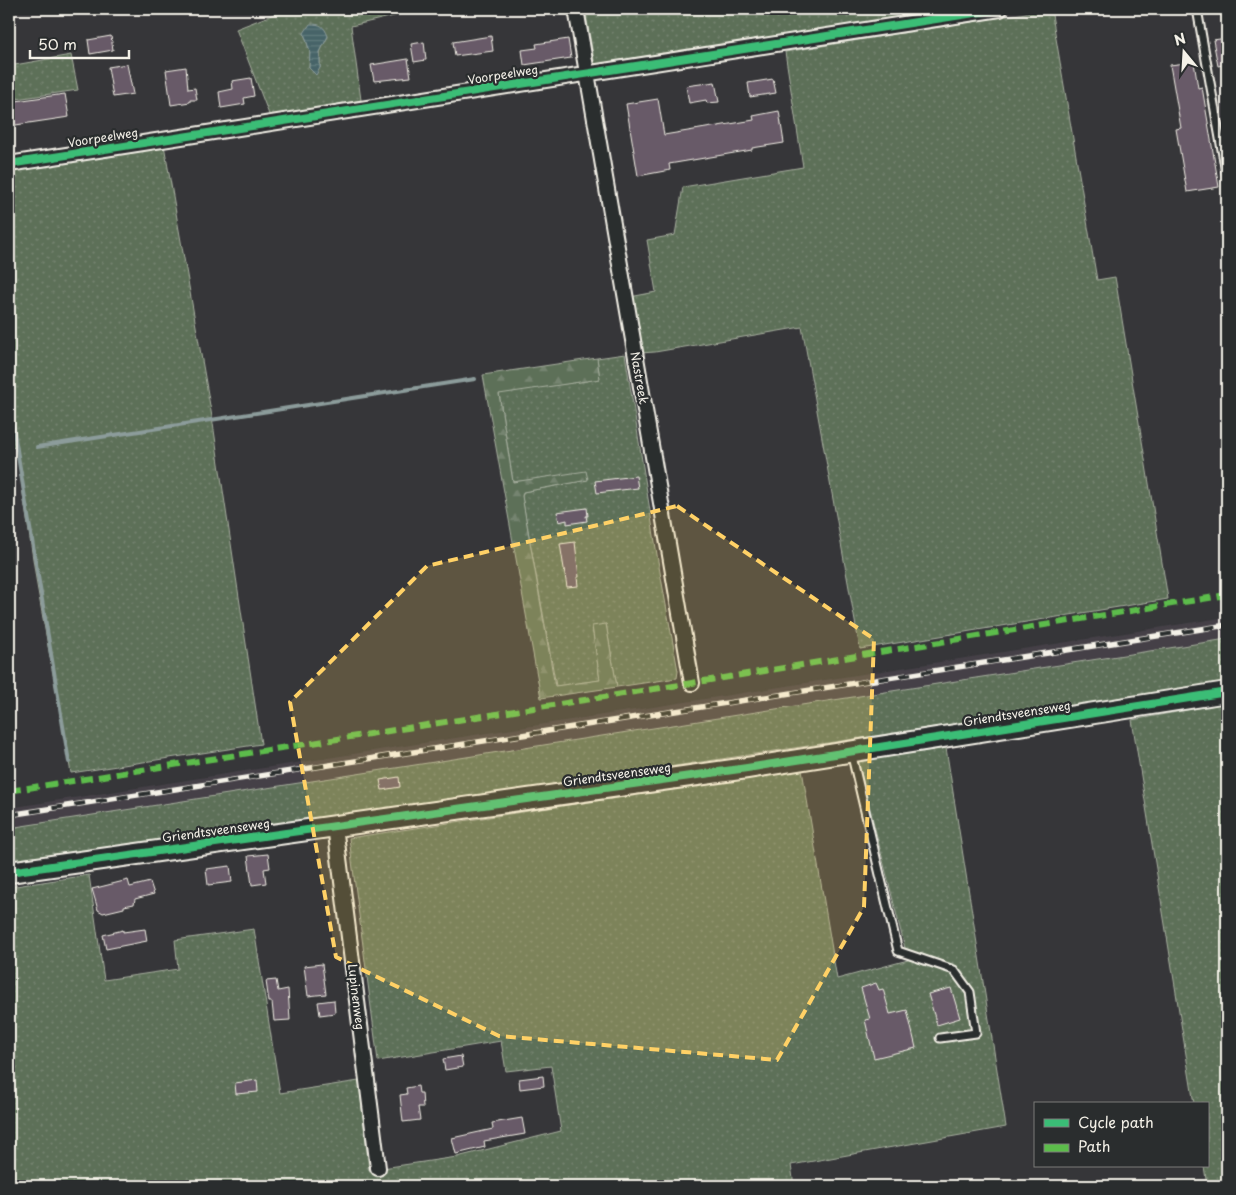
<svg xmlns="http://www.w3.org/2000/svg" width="1236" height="1195" viewBox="0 0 1236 1195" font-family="'Playpen Sans',sans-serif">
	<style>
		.built { fill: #454147 }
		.grass { fill: url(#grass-dots); stroke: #a8b0a0; fill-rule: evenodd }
		.forest { fill: url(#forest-firs); stroke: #a8b0a0 }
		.water { fill: url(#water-rules); stroke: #8c9c9b }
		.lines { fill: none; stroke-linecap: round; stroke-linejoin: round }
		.stream { stroke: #8c9c9b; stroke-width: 4 }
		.building { fill: #685a67; stroke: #f4f1e8 }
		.lane-casing { stroke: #f4f1e8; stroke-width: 11 }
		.street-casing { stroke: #f4f1e8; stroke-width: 18 }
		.secondary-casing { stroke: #f4f1e8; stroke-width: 24 }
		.lane { stroke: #2a2d2e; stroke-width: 7 }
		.street { stroke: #2a2d2e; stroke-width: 14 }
		.secondary { stroke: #2a2d2e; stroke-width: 20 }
		.rail-casing { stroke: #f4f1e8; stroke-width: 5.5 }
		.rail { stroke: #2a2d2e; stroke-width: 4; stroke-dasharray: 11; stroke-linecap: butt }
		.quiet { stroke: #5cbc4b; stroke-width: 6; stroke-dasharray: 12 6; stroke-linecap: butt }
		.cycleway-casing { stroke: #2a2d2e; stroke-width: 11 }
		.cycleway { stroke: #3abd76; stroke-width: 8 }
		.marked { fill: #ffd166; fill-opacity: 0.2; stroke: #ffd166; stroke-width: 4; stroke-dasharray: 10 6; stroke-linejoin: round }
		.labels { text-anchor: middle; stroke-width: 4.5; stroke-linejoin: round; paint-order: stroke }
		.street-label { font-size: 12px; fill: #f4f1e8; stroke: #2a2d2e }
	</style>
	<defs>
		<pattern id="grass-dots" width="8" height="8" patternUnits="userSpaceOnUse" patternTransform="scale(1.25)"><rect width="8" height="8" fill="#5d6f58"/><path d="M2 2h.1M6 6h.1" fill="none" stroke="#758470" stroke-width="1.8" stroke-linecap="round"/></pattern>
		<pattern id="forest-firs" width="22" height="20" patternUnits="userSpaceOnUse" patternTransform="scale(1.25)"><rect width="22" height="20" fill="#5d6f58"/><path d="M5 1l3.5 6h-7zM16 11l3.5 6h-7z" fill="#758470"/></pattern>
		<pattern id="water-rules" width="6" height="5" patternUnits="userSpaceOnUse" patternTransform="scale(1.25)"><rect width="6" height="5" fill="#466468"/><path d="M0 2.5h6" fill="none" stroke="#617b7e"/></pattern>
	</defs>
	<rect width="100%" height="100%" fill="#363639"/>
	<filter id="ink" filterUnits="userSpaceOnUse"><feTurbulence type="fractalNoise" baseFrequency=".02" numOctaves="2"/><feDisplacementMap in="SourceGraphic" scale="10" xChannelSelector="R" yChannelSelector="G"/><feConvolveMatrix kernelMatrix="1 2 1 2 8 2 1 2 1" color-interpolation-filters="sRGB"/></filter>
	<g filter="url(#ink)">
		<path class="built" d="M1227,617V639L9,828V808Z"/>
		<path class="grass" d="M287,9H411V12L351,26L361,100L270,117L236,29ZM304,33L328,36L320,52V68H309L310,52Z
			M585,9H922L924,15L595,66Z
			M1051,9L1097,280L1115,277L1168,599L860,649L802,327L655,352L640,353L630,297L656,292L647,240L675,235L683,187L803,167L785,52Z
			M71,55L78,90L9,100V66Z
			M164,145L212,417L261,744L71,773L37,585L16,447L9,448V169Z
			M625,354L658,561L678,671L677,678L617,687L606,624L592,627L600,680L556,686L522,497L523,492L587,480L537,479L513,482L499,393L600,379L597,358Z
			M1227,639V683L9,866V828Z
			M1227,703V1186H1207L1204,1166H1207V1104H1194L1132,720Z
			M946,748L1006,1127L791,1165L794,1186H9V987L13,985L9,957V887L89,875L104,980L178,969L175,940L254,929L280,1093L359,1081L369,1170L457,1157L561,1131L551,1066L506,1071L501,1041L378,1061L349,838L802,770L837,979L908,960L858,761Z"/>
		<path class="forest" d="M597,358L600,379L499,394L513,482L586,471L588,480L523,492L522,496L555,686L600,680L592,626L606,624L617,687L541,698L483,375Z"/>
		<path class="water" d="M310,24C321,24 324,26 328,36L320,52V68L316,75L309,68L310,52L304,33Z"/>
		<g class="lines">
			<path class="stream" d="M9,402L69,762
				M37,447L475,379"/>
		</g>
		<path class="building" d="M111,36L113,50L90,54L88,40Z
			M491,36L493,51L455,56L453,42Z
			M1227,38V64L1218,66L1213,40Z
			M568,39L571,58L524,65L522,50L537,48L536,44Z
			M424,42L426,60L414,62L411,44Z
			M408,59L411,77L374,81L371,65Z
			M1194,62L1198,88L1202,87L1219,187L1187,192L1176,129L1181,128L1170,65Z
			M127,64L133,94L113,97L108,67Z
			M186,67L188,89L195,88L197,100H190V102L171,105L166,70Z
			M251,78L254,96L244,98L245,104L221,108L219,92L233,89L232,81Z
			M773,79L776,93L750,97L748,83Z
			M715,82L719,102L707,103L706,100L689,103L686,86Z
			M65,94L69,117L9,126V102Z
			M658,99L664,135L754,120L753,116L779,111L784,143L752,148V150L669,164L670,170L638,176L626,104Z
			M636,476L638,488L597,493L595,481Z
			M587,508L588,516H586L587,521L567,524V520L559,522L557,512Z
			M575,542L579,577H577L578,586L567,587L560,544Z
			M399,777L400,787L382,790L380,780Z
			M268,854L270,868L264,869L266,883L252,885L248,856Z
			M230,866L232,882L208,885L206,869Z
			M128,880L130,887L150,882L154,894L135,899L134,904L124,906V908L103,913L98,910L92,889Z
			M145,929L147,941L106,949L103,935L123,930V932Z
			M322,964L326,994L308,996L304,966Z
			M276,980L278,991L288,989L290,1020L274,1021L272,1002H269L266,981Z
			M876,983L879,990L883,989L890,1014L907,1010L916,1048L874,1058L865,1020L870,1019L861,988Z
			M951,988L960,1018L937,1025L928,994Z
			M334,1000L335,1013L320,1015L318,1002Z
			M461,1056L463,1067L445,1070L443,1059Z
			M543,1076L544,1086L520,1089L519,1079Z
			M257,1080L258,1092L236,1094L235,1083Z
			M418,1086L419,1093H422L423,1107H418L420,1120L403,1122L400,1095L407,1094L406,1088Z
			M522,1118L525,1134L484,1141L485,1147L456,1154L452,1138L493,1129L492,1123Z"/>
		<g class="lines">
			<g class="lane-casing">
				<path id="lane" d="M1197,9L1227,178
					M851,752L898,951L954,970L970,992L976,1033L940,1038"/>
			</g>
			<g class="street-casing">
				<path id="street" d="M576,9L692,683
					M9,164L1000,9
					M335,826L378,1168"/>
			</g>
			<g class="secondary-casing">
				<path id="secondary" d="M9,872L747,768L1227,692"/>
			</g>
			<use href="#lane" class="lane"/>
			<use href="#street" class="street"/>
			<use href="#secondary" class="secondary"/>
			<g class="rail-casing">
				<path id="rail" d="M9,815L1227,625"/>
			</g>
			<use href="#rail" class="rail"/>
			<path class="quiet" d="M9,791L692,683L1227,595"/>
			<g class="cycleway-casing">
				<path id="cycleway" d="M9,164L1000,9
					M9,872L747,768L1227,692"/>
			</g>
			<use href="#cycleway" class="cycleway"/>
		</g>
	</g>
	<path class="marked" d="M677,506L874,639L864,907L777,1060L499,1036L336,957L290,702L427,566Z"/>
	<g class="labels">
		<g class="street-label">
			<text transform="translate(503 75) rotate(-9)" y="4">Voorpeelweg</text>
			<text transform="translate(103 138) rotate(-9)" y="4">Voorpeelweg</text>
			<text transform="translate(639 378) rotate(80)" y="4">Nastreek</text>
			<text transform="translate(1017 714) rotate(-9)" y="4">Griendtsveenseweg</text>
			<text transform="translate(617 775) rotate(-8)" y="4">Griendtsveenseweg</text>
			<text transform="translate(216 831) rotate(-8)" y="4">Griendtsveenseweg</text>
			<text transform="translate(356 997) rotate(83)" y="4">Lupinenweg</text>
		</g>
	</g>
	<rect width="1236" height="1195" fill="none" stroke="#2a2d2e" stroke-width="30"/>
	<rect x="15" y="15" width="1206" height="1165" fill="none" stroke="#f4f1e8" stroke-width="2" filter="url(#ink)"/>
	<rect x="1034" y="1102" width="175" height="65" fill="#2a2d2e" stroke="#7b7b78"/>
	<rect x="1044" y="1119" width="25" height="8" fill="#3abd76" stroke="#7b7b78"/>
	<text x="1078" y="1128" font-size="15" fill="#f4f1e8">Cycle path</text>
	<rect x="1044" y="1144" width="25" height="8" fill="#5cbc4b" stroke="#7b7b78"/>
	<text x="1078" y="1152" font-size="15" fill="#f4f1e8">Path</text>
	<g transform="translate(1184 52) rotate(342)" stroke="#2a2d2e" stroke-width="4" paint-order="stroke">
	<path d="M0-4L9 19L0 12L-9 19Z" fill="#f4f1e8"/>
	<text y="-8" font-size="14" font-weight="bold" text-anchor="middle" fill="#f4f1e8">N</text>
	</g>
	<path d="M30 50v8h99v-8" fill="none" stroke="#f4f1e8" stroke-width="2.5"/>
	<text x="38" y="50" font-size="15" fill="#f4f1e8" stroke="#2a2d2e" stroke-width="4" paint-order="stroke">50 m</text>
</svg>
